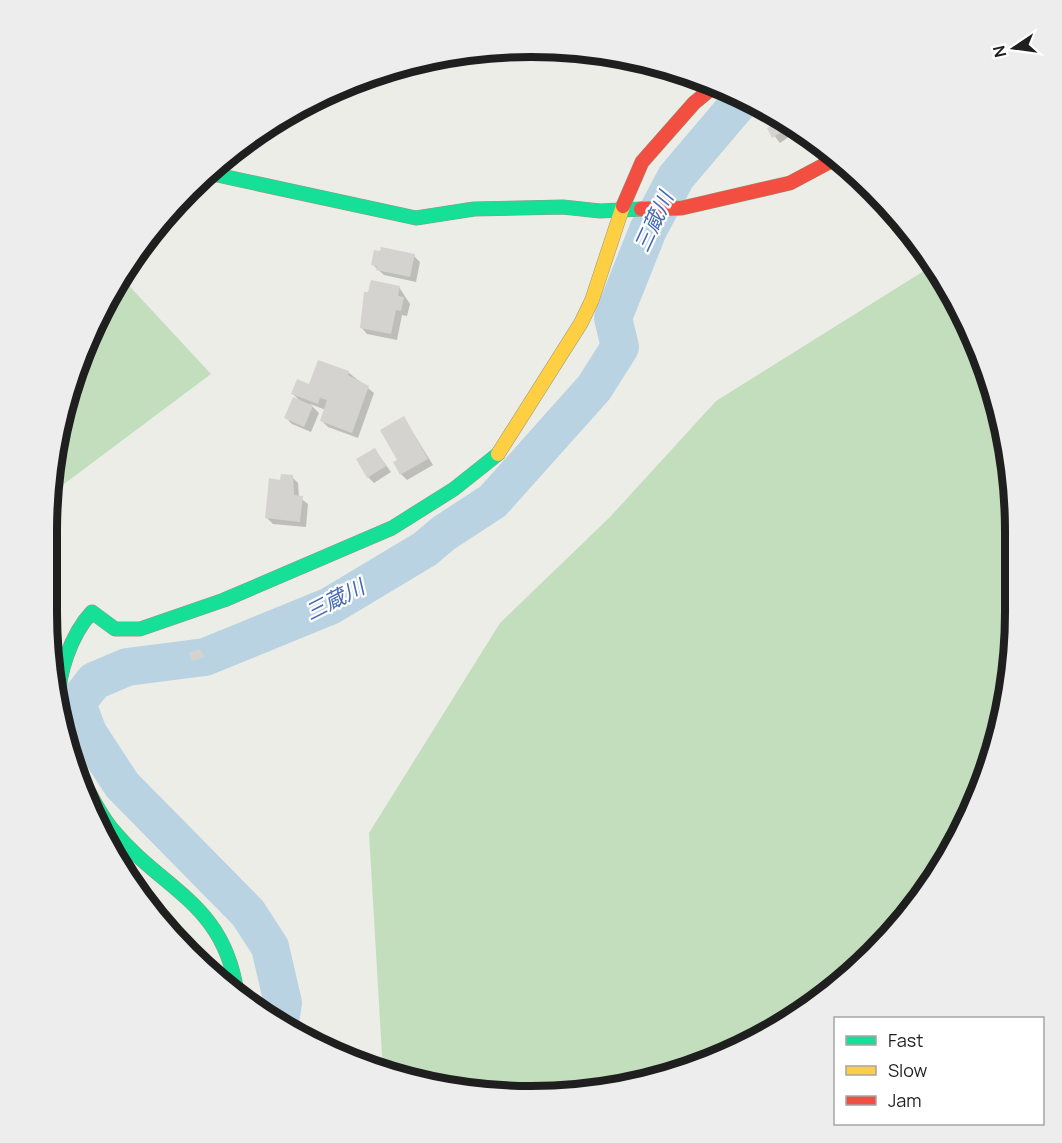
<svg xmlns="http://www.w3.org/2000/svg" width="1062" height="1143" viewBox="0 0 1062 1143" font-family="Manrope,'Noto Sans JP',sans-serif">
	<style>
		.forest { fill: #c2debc }
		.shadow { fill: #0003 }
		.lines { fill: none; stroke-linecap: round; stroke-linejoin: round }
		.river { stroke: #b9d3e2; stroke-width: 38 }
		.building { fill: #d4d3cf }
		.fast-casing { stroke: #92997e; stroke-width: 15 }
		.slow-casing { stroke: #92997e; stroke-width: 15 }
		.jam-casing { stroke: #92997e; stroke-width: 15 }
		.fast { stroke: #16e098; stroke-width: 14 }
		.slow { stroke: #ffcf43; stroke-width: 14 }
		.jam { stroke: #f24e42; stroke-width: 14 }
		.labels { text-anchor: middle; stroke-width: 4.5; stroke-linejoin: round; paint-order: stroke }
		.water-label { font-size: 21px; font-style: italic; fill: #476bb3; stroke: #fff }
		.rim { fill: none; stroke: #1f1f1f; stroke-width: 8 }
	</style>
	<rect width="100%" height="100%" fill="#edede8"/>
	<path class="forest" d="M935,264L979,346L1006,437L1011,676L990,768L950,855L895,932L800,1015L716,1060L625,1087L500,1095L406,1080L383,1072L369,833L500,623L610,517L716,401Z
		M121,277L211,374L48,496L63,406Z"/>
	<path class="shadow" d="M779,122L790,136L780,143L769,129Z
		M814,140L828,151L826,153Z
		M414,256L420,262L416,282L384,275L372,264Z
		M399,287L410,304L407,316L402,315L397,340L367,334L361,327L365,293Z
		M348,372L374,393L358,438L328,427L322,421L326,410L310,404L319,413L311,432L292,424L286,418L301,402L293,394Z
		M404,418L433,465L407,480L401,474L399,461Z
		M375,450L391,472L374,483L368,477Z
		M292,477L298,483L299,497L308,504L306,527L273,524L267,518Z
		M53,627L61,635L54,650Z
		M201,651L206,659L196,663L194,660Z"/>
	<g class="lines">
		<path class="river" d="M280,1022L283,1003L270,947L248,913L122,785L88,733L77,703L94,681L127,667L205,657L330,606L425,549L444,533L493,501L594,388L620,347L613,318L648,230L676,177L743,98"/>
	</g>
	<path class="building" d="M780,120L785,130L772,138L767,128Z
		M381,247L415,254L410,277L376,270L377,266L371,265L374,250L380,251Z
		M371,280L400,286L398,296L404,297L401,311L396,310L391,334L360,328L364,292H368Z
		M318,360L349,371L348,375L369,386L352,433L320,421L327,400L320,398L318,404L291,394L297,379L309,384Z
		M293,397L313,406L304,427L284,418Z
		M404,416L428,459L400,475L393,462L397,460L380,430Z
		M375,448L386,466L367,478L356,459Z
		M281,474L293,475L294,495L303,496L300,522L265,518L269,478L280,480Z
		M201,649L204,657L192,661L189,653Z"/>
	<g class="lines">
		<g class="fast-casing">
			<path id="fast" d="M208,173L416,218L474,209L563,207L600,211L641,209
				M67,739C64,729 60,718 59,707C56,677 71,634 92,612L115,629H140L224,600L392,528L454,489L498,454
				M77,769C88,789 97,811 112,829C163,891 224,902 237,993"/>
		</g>
		<g class="slow-casing">
			<path id="slow" d="M498,454L581,323L592,300L623,206"/>
		</g>
		<g class="jam-casing">
			<path id="jam" d="M623,206L642,162L694,103L717,84
				M641,209L682,208L790,183L837,158"/>
		</g>
		<use href="#fast" class="fast"/>
		<use href="#slow" class="slow"/>
		<use href="#jam" class="jam"/>
	</g>
	<g class="labels">
		<g class="water-label">
			<text transform="translate(654 222) rotate(-65)" y="7">三蔵川</text>
			<text transform="translate(335 600) rotate(-27)" y="7">三蔵川</text>
		</g>
	</g>
	<path d="M0 0H1062V1143H0ZM531 57H531A474 474 0 0 1 1005 531V612A474 474 0 0 1 531 1086H531A474 474 0 0 1 57 612V531A474 474 0 0 1 531 57Z" fill="#ededed" fill-rule="evenodd"/>
	<path class="rim" d="M531 57H531A474 474 0 0 1 1005 531V612A474 474 0 0 1 531 1086H531A474 474 0 0 1 57 612V531A474 474 0 0 1 531 57Z"/>
	<rect x="834" y="1017" width="210" height="108" fill="#ffffff" stroke="#a5a5a5" stroke-width="1.5"/>
	<rect x="846" y="1036" width="30" height="9" fill="#16e098" stroke="#a5a5a5" stroke-width="1.5"/>
	<text x="888" y="1047" font-size="18" fill="#1f1f1f">Fast</text>
	<rect x="846" y="1066" width="30" height="9" fill="#ffcf43" stroke="#a5a5a5" stroke-width="1.5"/>
	<text x="888" y="1077" font-size="18" fill="#1f1f1f">Slow</text>
	<rect x="846" y="1096" width="30" height="9" fill="#f24e42" stroke="#a5a5a5" stroke-width="1.5"/>
	<text x="888" y="1107" font-size="18" fill="#1f1f1f">Jam</text>
	<g transform="translate(1014 48) rotate(257)" stroke="#ffffff" stroke-width="4.5" paint-order="stroke">
	<path d="M0-4.5L10 22L0 15L-10 22Z" fill="#1f1f1f"/>
	<text y="-9" font-size="16" font-weight="bold" text-anchor="middle" fill="#1f1f1f">N</text>
	</g>
</svg>
